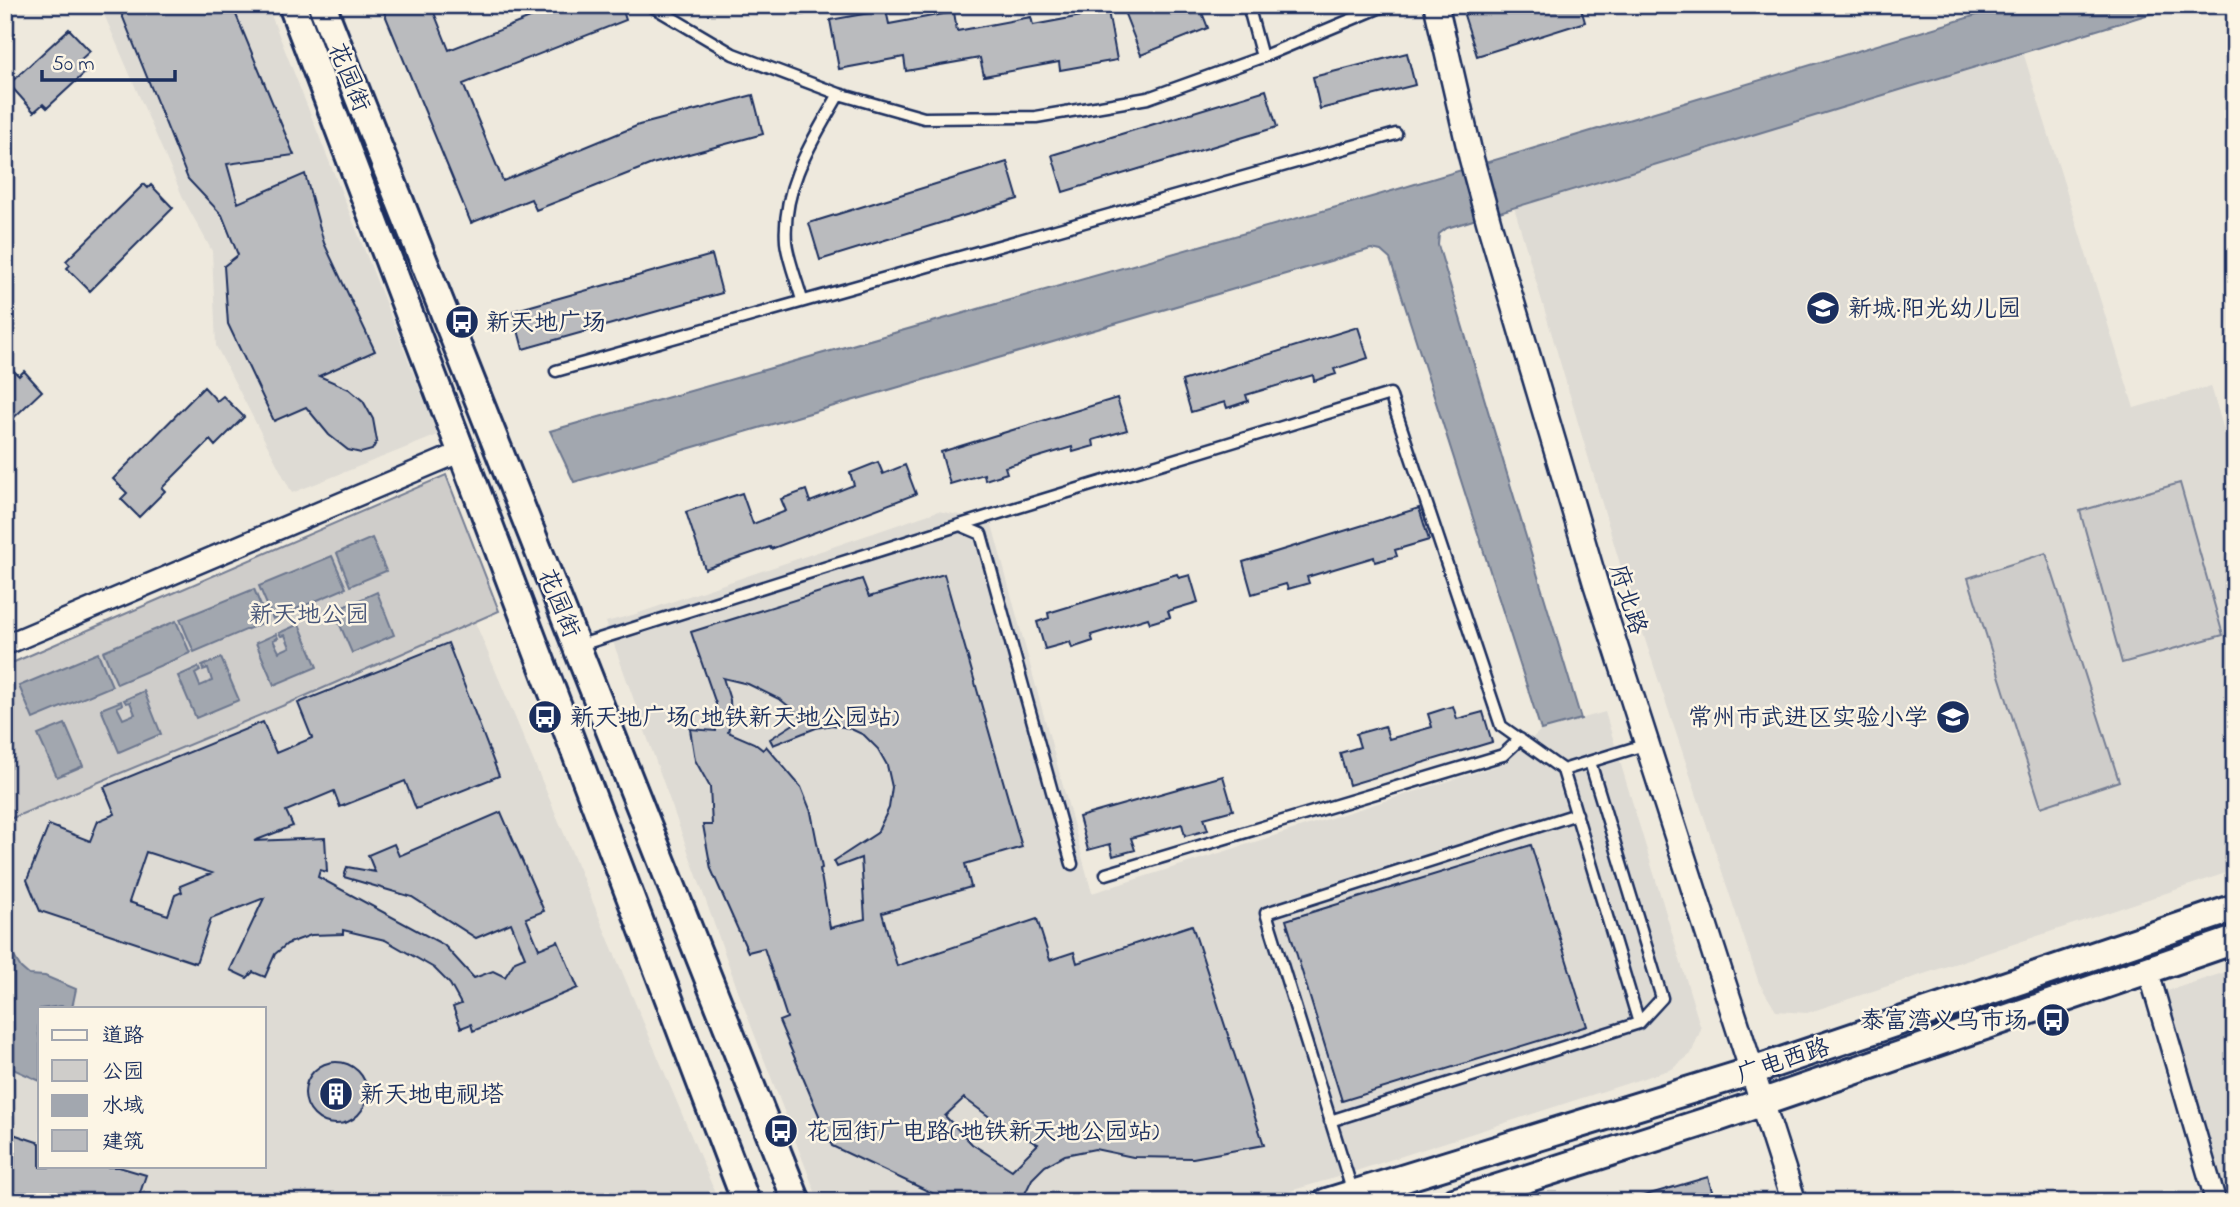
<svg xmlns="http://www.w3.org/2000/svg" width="2240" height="1207" viewBox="0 0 2240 1207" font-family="'Indie Flower','LXGW WenKai TC',sans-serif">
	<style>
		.built { fill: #dedbd4 }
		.green { fill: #cfcdca; stroke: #757e94; stroke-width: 2 }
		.water { fill: #a2a7af; stroke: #6c778f; stroke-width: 2 }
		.building { fill: #babbbe; stroke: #1b2f5e; stroke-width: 2; fill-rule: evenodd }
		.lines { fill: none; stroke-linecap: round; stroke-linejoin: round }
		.service-casing { stroke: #1b2f5e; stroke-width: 15 }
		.minor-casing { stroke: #1b2f5e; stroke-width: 24 }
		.tertiary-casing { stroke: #1b2f5e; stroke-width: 28 }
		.secondary-casing { stroke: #1b2f5e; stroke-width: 32 }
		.service { stroke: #fcf5e5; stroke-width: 10 }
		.minor { stroke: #fcf5e5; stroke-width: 19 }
		.tertiary { stroke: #fcf5e5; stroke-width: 23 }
		.secondary { stroke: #fcf5e5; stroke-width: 26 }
		.labels { text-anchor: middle; stroke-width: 5; stroke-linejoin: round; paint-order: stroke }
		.street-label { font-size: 24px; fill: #1b2f5e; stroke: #fcf5e5 }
		.poi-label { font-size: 24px; fill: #1b2f5e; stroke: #fcf5e5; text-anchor: start }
		.park-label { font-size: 24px; fill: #485679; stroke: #fcf5e5 }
	</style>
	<rect width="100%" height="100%" fill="#eee9dd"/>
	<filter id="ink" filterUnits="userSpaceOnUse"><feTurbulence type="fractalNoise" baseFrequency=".0143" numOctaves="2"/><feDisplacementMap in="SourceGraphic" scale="14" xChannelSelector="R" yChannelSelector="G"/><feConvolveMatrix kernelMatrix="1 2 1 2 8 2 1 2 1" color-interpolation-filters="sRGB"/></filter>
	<g filter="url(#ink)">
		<path class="built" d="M100,5H267L438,435L292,493L216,346L212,251L184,200Z
			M2023,52L2134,408L2211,386L2235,468V870L1807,1013L1776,1011L1759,983L1620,564L1514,207Z
			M938,511L991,521L1092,893L1506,763L1541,730L1605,712L1701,1029L1691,1054L1672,1069L1331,1179L1253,1202H819L742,1002L606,622L636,614Z
			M475,622L719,1202H5V1059L16,1070L40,1081V1167H264V1009H50L61,1006L45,976L29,975L21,968L5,942V864L14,855L15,841L7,844L5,821L287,704Z
			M2235,969V1202H2228L2164,992Z"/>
		<path class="green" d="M446,475L499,611L287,704L5,821V666Z
			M2180,483L2223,635L2122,663L2080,511Z
			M2046,553L2119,781L2041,807L1968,578Z"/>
		<path class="water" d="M2010,5H2179L1447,228L1439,234L1438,245L1444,265L1581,719L1541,730L1390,259L1381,251L1371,249L574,482L550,431L1375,196Z
			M372,538L386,571L350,586L337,553Z
			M332,556L346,588L273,619L259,586Z
			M254,589L267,621L194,652L180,619Z
			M377,592L394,635L352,653L334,611L354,602L355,606L350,608L356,620L368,615L363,603L358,604L357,601Z
			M176,621L190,653L117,684L103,651Z
			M299,624L317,667L274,685L256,643L276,634L278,638L273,640L279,652L290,647L285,635L281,636L279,633Z
			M98,653L112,686L33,719L19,686Z
			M221,658L239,700L196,718L178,676L198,667L200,671L195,674L200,686L212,681L208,668L203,670L202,666Z
			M144,691L161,734L119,752L101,709L121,701L122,705L117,707L123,719L135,714L130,702L126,703L124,700Z
			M65,724L83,766L57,777L38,735Z
			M5,942L21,968L29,975L45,976L76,989L72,1008L61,1006L40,1009L38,1029L40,1043V1081L15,1070L5,1059Z"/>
		<path class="building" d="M118,5H232L294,155L227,164L238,203L305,174L324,243L375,351L319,376L349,389L363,401L373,419L377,441L372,450L361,453L348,450L329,435L306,407L274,421L228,324L224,266L238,255L222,215L188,179Z
			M381,5H431L449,50L563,5H621L626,20L463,84L503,181L639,125L753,95L763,134L652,164L536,210L531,199L471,223Z
			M1132,5H1199L1208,28L1141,55L1123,9Z
			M1495,5H1580L1585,22L1477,56L1464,15Z
			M886,10L889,24L954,12L957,31L1031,17L1033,25L1108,11L1117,60L1060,70L1059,62L984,76L980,58L906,71L904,57L839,69L830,20Z
			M69,29L90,51L78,62L87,71L47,108L43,104L34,112L9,84Z
			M1407,53L1415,85L1320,109L1313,77Z
			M1266,90L1277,127L1063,192L1052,155Z
			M1007,162L1018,199L820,260L809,223Z
			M144,184L148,188L151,185L173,208L90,291L67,268L70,265L66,261Z
			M712,255L722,293L523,349L513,311Z
			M1358,327L1368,358L1334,369L1336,374L1314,381L1313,375L1246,395L1248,401L1227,408L1225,402L1191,412L1182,381Z
			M5,362L19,376L24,371L42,391L5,426Z
			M204,387L217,401L223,396L244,417L215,446L210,440L162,488L165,491L139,517L121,499L127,493L113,479Z
			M1117,398L1127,430L1093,440L1094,446L1073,452L1072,447L1005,467L1007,473L985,480L984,474L950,484L941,452Z
			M878,462L883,474L905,465L916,494L771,549L770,547L705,569L686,512L742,493L753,524L786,511L781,499L806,490L810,502L854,485L850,473Z
			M1419,508L1429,540L1395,550L1397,556L1375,562L1374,557L1307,577L1309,583L1288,589L1286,584L1252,594L1243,562Z
			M944,574L1022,847L965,864L971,887L882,913L897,966L1037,919L1050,960L1074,952L1077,963L1192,925L1264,1145L1193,1158L1133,1157L1095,1149L1065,1155L1045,1166L1032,1179L1021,1202H951L832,1146L779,1021L787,1018L764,948L748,952L711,869L703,825H712L710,787L695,760L690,729L716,731V704L691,632L862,579L869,597ZM723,678L748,684L781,700L803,718L770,739L773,745L816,728L832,725L849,728L864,735L878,749L887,765L892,787L889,808L877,833L834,861L837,867L861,858L865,919L830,928L820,869L822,868L811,812L801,787L766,746L763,750L754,743L728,732L731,720L730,700ZM964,1098L1003,1127L1038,1144L1012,1170L972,1144L945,1116Z
			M1177,574L1179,578L1190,575L1198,602L1168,611L1170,617L1150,623L1148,618L1091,635L1093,641L1072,648L1070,642L1045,649L1037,622L1049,618L1048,613Z
			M448,643L499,776L416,809L405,781L340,807L334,791L286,811L293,826L254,841L325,838L327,872L320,870L318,877L444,945L474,978L493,971L505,977L515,961L525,957L511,923L476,938L412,897L344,877L347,867L375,872L368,855L394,844L399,856L501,812L544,911L526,918L539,949L558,941L578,988L473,1031L471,1024L461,1028L453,1007L461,1004L450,984L434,968L385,940L343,930V934L311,935L287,944L275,954L265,977L253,972L247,978L230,970L264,898L211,919L196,963L40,911L27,880L49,825L90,841L98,821L115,814L104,787L263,722L276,753L312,738L298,703ZM146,852L212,873L180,886L182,892L175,895L168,915L129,902Z
			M1453,706L1457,719L1483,712L1492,742L1349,785L1340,753L1360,747L1356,734L1385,726L1389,739L1432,727L1428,714Z
			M1223,776L1233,810L1204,818L1208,830L1185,836L1182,824L1131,838L1135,850L1113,856L1110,844L1088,850L1079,817Z
			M1531,845L1587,1026L1342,1101L1286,920Z
			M305 1093a31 31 0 1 1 62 0a31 31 0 1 1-62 0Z
			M13,1134L40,1143V1167H119L146,1175L137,1202H5V1142L10,1143Z
			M1708,1177L1715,1202H1636V1198Z"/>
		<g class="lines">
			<g class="service-casing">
				<path id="service" d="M650,5L733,54L839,94L924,118L1036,117L1148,98L1262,57L1386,5
					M1248,5L1262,57
					M801,8L824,5
					M802,300C797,281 788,260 786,242C782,185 813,140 839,94
					M556,371L1396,134
					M960,525L1390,394L1501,726L1563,770
					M577,646L960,525L981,534L1072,864
					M1106,874L1503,755L1520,739
					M1639,1023L1563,770L1647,744
					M1330,1121L1639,1023L1662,998L1590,762
					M1353,1193L1266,913L1577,814"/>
			</g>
			<g class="minor-casing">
				<path id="minor" d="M5,645L461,452
					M2148,970L2216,1202"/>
			</g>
			<g class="tertiary-casing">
				<path id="tertiary" d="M1436,5L1471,157L1490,227L1596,585L1794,1202"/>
			</g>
			<g class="secondary-casing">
				<path id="secondary" d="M292,5L746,1202
					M322,5L797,1202
					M1327,1202L1752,1071L2235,908
					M1454,1202L1714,1119L2235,940"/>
			</g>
			<use href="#service" class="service"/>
			<use href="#minor" class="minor"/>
			<use href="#tertiary" class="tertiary"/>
			<use href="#secondary" class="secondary"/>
		</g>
	</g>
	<defs>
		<g id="school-disc" transform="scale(1.75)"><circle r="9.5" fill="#1b2f5e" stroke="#fcf5e5"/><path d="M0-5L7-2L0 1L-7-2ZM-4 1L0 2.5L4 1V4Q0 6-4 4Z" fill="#fff"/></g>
		<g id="bus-disc" transform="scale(1.75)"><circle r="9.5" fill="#1b2f5e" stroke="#fcf5e5"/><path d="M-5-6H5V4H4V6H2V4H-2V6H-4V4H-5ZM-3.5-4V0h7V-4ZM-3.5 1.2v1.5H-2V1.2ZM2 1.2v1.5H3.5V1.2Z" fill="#fff"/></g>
		<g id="building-disc" transform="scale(1.75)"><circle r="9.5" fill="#1b2f5e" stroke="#fcf5e5"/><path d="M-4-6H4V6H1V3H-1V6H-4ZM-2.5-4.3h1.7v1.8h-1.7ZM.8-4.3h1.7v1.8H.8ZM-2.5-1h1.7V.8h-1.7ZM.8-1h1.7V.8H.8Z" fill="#fff"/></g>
	</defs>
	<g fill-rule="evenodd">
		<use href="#school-disc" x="1823" y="308"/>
		<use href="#bus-disc" x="462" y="322"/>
		<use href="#bus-disc" x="545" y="717"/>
		<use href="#school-disc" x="1953" y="717"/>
		<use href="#bus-disc" x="2053" y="1020"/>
		<use href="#building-disc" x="336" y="1094"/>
		<use href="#bus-disc" x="781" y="1131"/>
	</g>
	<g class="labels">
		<g class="street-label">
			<text transform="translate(350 77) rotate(68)" y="8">花园街</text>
			<text transform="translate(1629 599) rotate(72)" y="8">府北路</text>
			<text transform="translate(560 603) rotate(68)" y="8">花园街</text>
			<text transform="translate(1783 1060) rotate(-18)" y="8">广电西路</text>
		</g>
		<g class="poi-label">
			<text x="1848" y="316">新城·阳光幼儿园</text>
			<text x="486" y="330">新天地广场</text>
			<text x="570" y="725">新天地广场(地铁新天地公园站)</text>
			<text x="1928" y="725" text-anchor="end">常州市武进区实验小学</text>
			<text x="2028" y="1028" text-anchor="end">泰富湾义乌市场</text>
			<text x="360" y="1102">新天地电视塔</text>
			<text x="806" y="1139">花园街广电路(地铁新天地公园站)</text>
		</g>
		<g class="park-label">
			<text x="309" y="622">新天地公园</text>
		</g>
	</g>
	<rect width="2240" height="1207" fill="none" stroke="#fcf5e5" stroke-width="28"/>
	<rect x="14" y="14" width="2212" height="1179" fill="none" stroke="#1b2f5e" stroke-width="2.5" filter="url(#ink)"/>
	<rect x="38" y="1007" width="228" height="161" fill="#fcf5e5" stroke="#a2a6af" stroke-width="2"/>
	<rect x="52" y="1030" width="35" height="10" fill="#fcf5e5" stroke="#a2a6af" stroke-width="2"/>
	<text x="102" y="1042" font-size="21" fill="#1b2f5e">道路</text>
	<rect x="52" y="1060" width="35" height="21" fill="#cfcdca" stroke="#a2a6af" stroke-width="2"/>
	<text x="102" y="1078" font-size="21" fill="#1b2f5e">公园</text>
	<rect x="52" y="1095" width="35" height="21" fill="#a2a7af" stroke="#a2a6af" stroke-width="2"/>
	<text x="102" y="1112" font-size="21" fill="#1b2f5e">水域</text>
	<rect x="52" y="1130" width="35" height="21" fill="#babbbe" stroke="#a2a6af" stroke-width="2"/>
	<text x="102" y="1148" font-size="21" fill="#1b2f5e">建筑</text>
	<path d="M42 70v10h133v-10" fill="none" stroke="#1b2f5e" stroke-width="3.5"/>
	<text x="52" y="70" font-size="21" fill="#1b2f5e" stroke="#fcf5e5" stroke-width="5" paint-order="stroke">50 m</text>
</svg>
